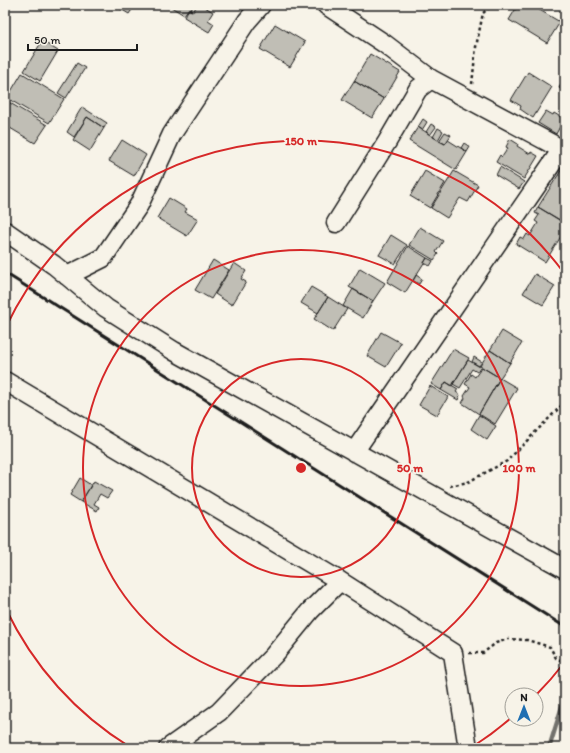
<svg xmlns="http://www.w3.org/2000/svg" width="570" height="753" viewBox="0 0 570 753" font-family="Itim,sans-serif">
	<style>
		.lines { fill: none; stroke-linecap: round; stroke-linejoin: round }
		.stream { stroke: #72716c; stroke-width: 4.5 }
		.building { fill: #c0beb5; stroke: #1c1c1c }
		.street-casing { stroke: #1c1c1c; stroke-width: 21 }
		.path { stroke: #1c1c1c; stroke-width: 2.5; stroke-dasharray: 3 3; stroke-linecap: butt }
		.street { stroke: #f7f3e8; stroke-width: 18 }
		.rail { stroke: #1c1c1c; stroke-width: 3 }
		.ring { fill: none; stroke: #d62828; stroke-width: 2 }
		.centre { fill: #d62828; stroke: #f7f3e8; stroke-width: 2 }
		.ring-label { font-size: 12px; text-anchor: middle; font-weight: bold; fill: #d62828; stroke: #f7f3e8; stroke-width: 4; stroke-linejoin: round; paint-order: stroke }
	</style>
	<rect width="100%" height="100%" fill="#f7f3e8"/>
	<filter id="ink" filterUnits="userSpaceOnUse"><feTurbulence type="fractalNoise" baseFrequency=".025" numOctaves="2"/><feDisplacementMap in="SourceGraphic" scale="8" xChannelSelector="R" yChannelSelector="G"/><feConvolveMatrix kernelMatrix="1 2 1 2 8 2 1 2 1" color-interpolation-filters="sRGB"/></filter>
	<g filter="url(#ink)">
		<g class="lines">
			<path class="stream" d="M549,748L565,697"/>
		</g>
		<path class="building" d="M114,5H135L129,14Z
			M168,5H194L191,10L189,8L184,15Z
			M197,5H202L213,12L208,20L214,24L209,32L184,17L189,9L193,12Z
			M518,5H531L560,22L547,43L509,20Z
			M275,24L305,42L290,67L260,49Z
			M42,41L58,51L40,81L24,71Z
			M370,54L400,72L384,99L354,81Z
			M77,63L85,68L66,98L58,93Z
			M528,72L552,87L533,118L520,109L521,106L511,100Z
			M22,73L64,99L49,123L7,98Z
			M565,77V92L559,88Z
			M354,81L384,99L372,118L342,100Z
			M5,100L47,125L35,143L5,125Z
			M82,107L107,123L104,128L87,117L74,137L67,132Z
			M546,111L553,115L554,113L564,119L556,134L538,123Z
			M87,117L104,128L90,151L73,140Z
			M423,119L427,122L422,130L418,127Z
			M431,124L436,127L430,135L426,132Z
			M418,127L445,144L448,140L467,152L456,170L409,141Z
			M438,128L443,131L438,140L433,137Z
			M445,132L451,135L445,144L439,141Z
			M510,139L518,144L517,146L530,154L531,152L538,156L524,179L496,162L500,155L502,157L508,148L506,147Z
			M122,140L146,155L134,176L109,161Z
			M464,143L470,147L467,152L461,148Z
			M500,167L524,182L519,189L496,175Z
			M562,169L565,171L564,223L538,207Z
			M425,171L445,183L430,208L410,196Z
			M454,171L478,185L468,202L460,198L447,218L431,208Z
			M169,198L187,209L185,212L198,219L187,236L157,218Z
			M538,207L565,223V230L545,262L516,244L520,237L524,239L527,234L530,236L538,223L535,221L539,215L535,213Z
			M420,227L443,241L436,252L438,254L434,260L409,245Z
			M391,235L407,245L395,264L379,255Z
			M408,246L427,258L405,293L387,282Z
			M427,258L433,261L430,266L424,263Z
			M213,260L229,270L211,299L195,290Z
			M234,263L246,271L241,279L246,282L232,305L215,294Z
			M360,268L385,283L373,301L349,287Z
			M535,274L555,286L543,305L523,293Z
			M416,275L422,279L419,284L413,281Z
			M311,287L328,297L318,313L301,303Z
			M353,289L373,301L363,318L343,306Z
			M328,297L347,309L333,331L314,319Z
			M502,331L522,343L510,363L490,350Z
			M381,332L401,343L386,367L367,356Z
			M453,349L469,358L452,386L446,382L441,390L431,384Z
			M490,350L510,363L500,378L480,366Z
			M474,357L482,362L479,366L472,362Z
			M468,360L480,367L477,372L472,369L460,388L453,384Z
			M482,367L500,378L479,414L462,403L465,398L464,396L470,387L465,384L471,374L475,377Z
			M500,378L517,388L495,424L479,414Z
			M446,382L458,389L456,392L460,395L458,400L441,390Z
			M430,386L448,397L437,415L419,405Z
			M479,415L496,426L487,440L471,429Z
			M80,478L91,485L81,502L70,495Z
			M94,481L112,491L107,498L100,494L94,504L99,507L97,511L81,502Z"/>
		<g class="lines">
			<g class="street-casing">
				<path id="street" d="M326,5L385,44L431,79L565,151
					M336,223L387,142L418,89L431,79
					M5,231L54,265L106,308L174,351L565,569
					M67,276L103,258L139,205L172,134L247,21L261,5
					M5,381L340,581L453,653L468,748
					M354,452L562,149
					M168,748L219,712L274,655L310,611L340,581"/>
			</g>
			<path class="path" d="M472,84L476,47L483,13L492,5
				M450,486L468,482L507,461L565,402
				M469,653H483L496,643L508,639L527,640L550,647L556,658L565,662"/>
			<use href="#street" class="street"/>
			<path class="rail" d="M5,273L565,627"/>
		</g>
	</g>
	<g class="ring">
		<circle cx="301" cy="468" r="109"/>
		<circle cx="301" cy="468" r="218"/>
		<path d="M564 663A327 327 0 0 1 536 695M511 718A327 327 0 0 1 472 747M130 747A327 327 0 0 1 6 609M6 327A327 327 0 0 1 564 273"/>
	</g>
	<circle cx="301" cy="468" r="6" class="centre"/>
	<g class="ring-label">
		<text x="301" y="145">150 m</text>
		<text x="410" y="472">50 m</text>
		<text x="519" y="472">100 m</text>
	</g>
	<rect width="570" height="753" fill="none" stroke="#f7f3e8" stroke-width="20"/>
	<rect x="10" y="10" width="550" height="733" fill="none" stroke="#1c1c1c" stroke-width="1.5" filter="url(#ink)"/>
	<g transform="translate(524 707)"><circle r="19" fill="#f7f3e8" stroke="#9f9d96"/>
	<path d="M0-3L7 15L0 10L-7 15Z" fill="#1f6fb2"/>
	<text y="-6" font-size="11" font-weight="bold" text-anchor="middle" fill="#1c1c1c">N</text>
	</g>
	<path d="M28 44v6h109v-6" fill="none" stroke="#1c1c1c" stroke-width="2"/>
	<text x="34" y="44" font-size="12" fill="#1c1c1c" stroke="#f7f3e8" stroke-width="3" paint-order="stroke">50 m</text>
</svg>
